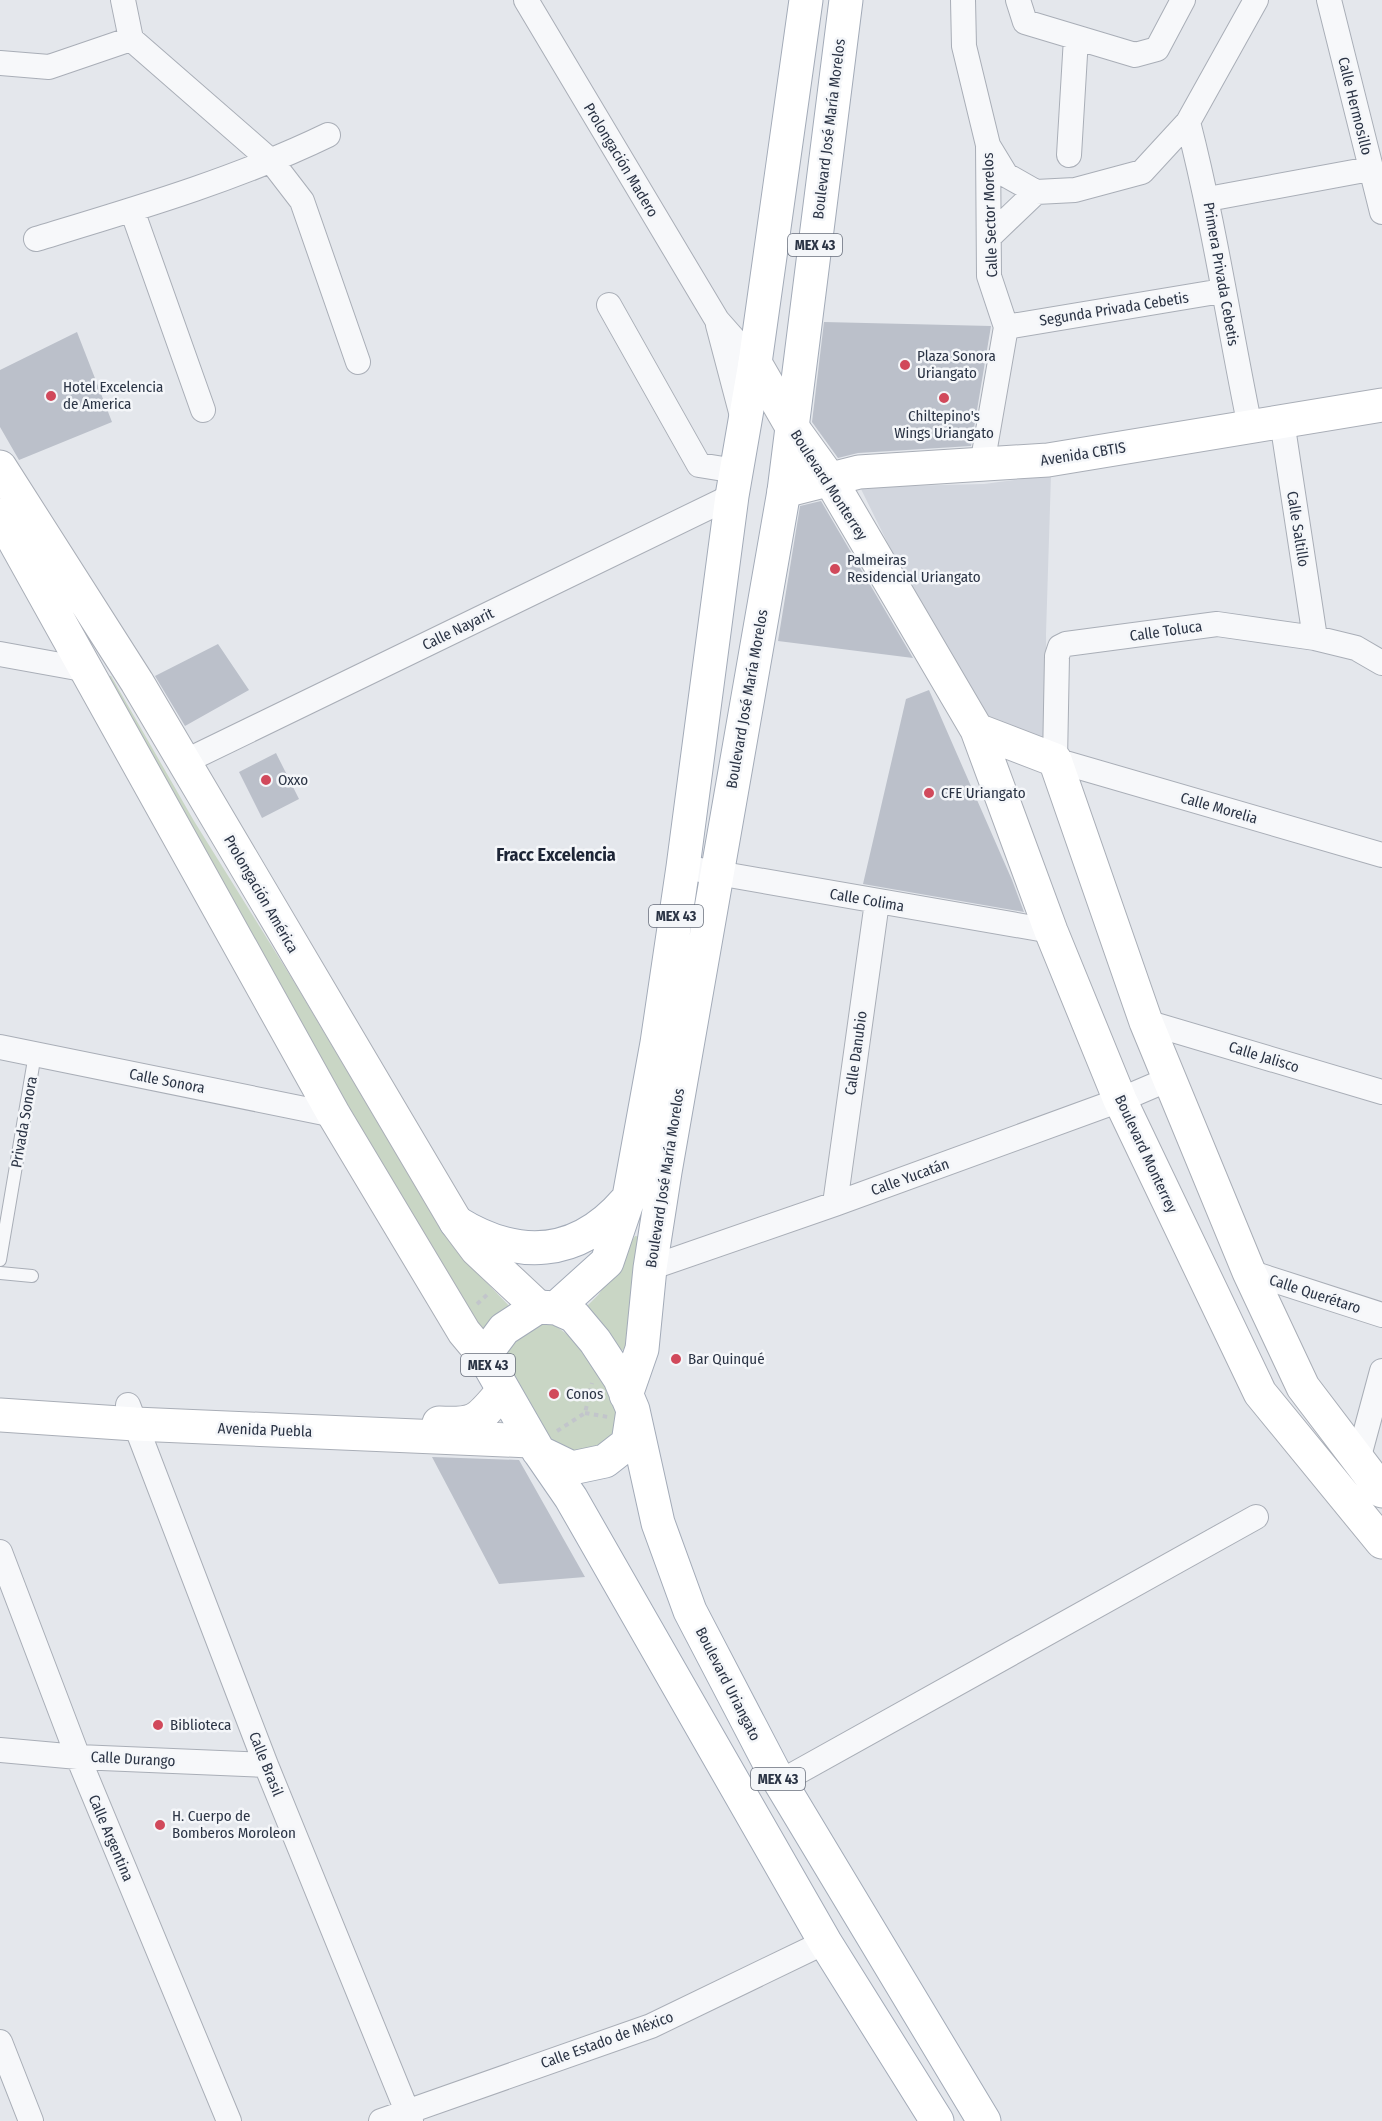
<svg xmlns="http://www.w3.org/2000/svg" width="1382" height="2121" viewBox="0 0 1382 2121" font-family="'Fira Sans Condensed',sans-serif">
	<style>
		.built { fill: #d2d6de }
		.green { fill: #c9d6c5 }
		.building { fill: #bbc0ca }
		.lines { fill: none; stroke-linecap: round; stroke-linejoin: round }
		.lane-casing { stroke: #a9aeb7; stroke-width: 14 }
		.street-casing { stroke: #a9aeb7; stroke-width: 26 }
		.secondary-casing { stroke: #a9aeb7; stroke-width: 35 }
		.primary-casing { stroke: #a3abb8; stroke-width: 35 }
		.path { stroke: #c2c5cb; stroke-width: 4; stroke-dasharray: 4.5 4.5; stroke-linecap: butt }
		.lane { stroke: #f7f8fa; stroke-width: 12 }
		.street { stroke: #f7f8fa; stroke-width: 24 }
		.secondary { stroke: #fff; stroke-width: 33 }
		.primary { stroke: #fff; stroke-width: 33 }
		.poi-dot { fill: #d1495b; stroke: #f4f6f9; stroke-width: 2 }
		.labels { text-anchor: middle; stroke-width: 5; stroke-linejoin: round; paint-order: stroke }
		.shield { fill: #f4f6f9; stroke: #676e7b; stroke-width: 1.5 }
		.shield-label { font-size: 14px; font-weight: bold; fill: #2b3445 }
		.street-label { font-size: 15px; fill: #2b3445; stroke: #f4f6f9 }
		.poi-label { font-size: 15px; fill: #2b3445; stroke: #f4f6f9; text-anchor: start }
		.quarter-label { font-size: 18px; font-weight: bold; fill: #1d2536; stroke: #f4f6f9 }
	</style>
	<rect width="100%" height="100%" fill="#e4e7ec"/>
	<path class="built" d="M1051,475L1046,634L1047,748L985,728L898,564L860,487L984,484Z"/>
	<path class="green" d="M102,675L111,676L194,821L296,985L427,1206L457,1252L514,1311L480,1338Z
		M635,1236L642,1237L626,1347L618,1354L587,1306L599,1294Z
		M549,1323C577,1334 609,1382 616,1411C618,1421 616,1433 616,1444L554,1457L504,1368L509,1342L537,1324Z"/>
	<path class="building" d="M824,322L991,326L971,446L858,453L838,458L812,422Z
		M77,332L112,422L19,460L0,427V370Z
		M821,501L913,658L778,641L800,506Z
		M218,644L249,690L185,726L155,676Z
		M929,690L1012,880L1024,912L863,884L906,699Z
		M276,753L299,799L262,818L239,772Z
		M432,1457L519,1460L585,1577L499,1584Z"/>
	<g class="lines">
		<g class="lane-casing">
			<path id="lane" d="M0,1260L35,1054
				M0,1273L32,1276"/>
		</g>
		<g class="street-casing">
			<path id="street" d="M123,0L131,39L272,162L302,201L358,362
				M526,0L717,320L755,363
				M963,0L964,46L988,145L989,276L1006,327L982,465
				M1018,0L1025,22L1135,55L1157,49L1183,0
				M1329,0L1382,212
				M0,63L49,67L131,39
				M1188,122C1214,223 1229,325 1250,427
				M989,147L1006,175L1036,192L1075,190L1142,172L1188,122L1256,0
				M1069,155L1076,38
				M1208,199L1370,169
				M132,210L203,410
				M989,237L1036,192
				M36,239C135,209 235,180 328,135
				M609,305L699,465L736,471
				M718,325L742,416
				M1006,327L1222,291
				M1282,421L1315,638
				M0,654L88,670
				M1382,663L1356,648L1315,638L1217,624L1066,644L1060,647L1057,656L1055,760L1382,855
				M184,762L732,496
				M683,867L1051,931
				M1146,1022L1382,1092
				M0,1047L334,1115
				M835,1204L877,902
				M650,1268L835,1204L1120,1100L1169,1079
				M1249,1272L1382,1315
				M128,1405L266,1765L411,2121
				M1358,1460L1382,1371
				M0,1552L78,1757L229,2121
				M0,1750L78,1757L266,1765
				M780,1782L1256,1517
				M0,2042L31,2121
				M381,2121L651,2026L825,1942"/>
		</g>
		<g class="secondary-casing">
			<path id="secondary" d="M755,363L792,427L831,481L977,730L1051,931L1120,1100L1260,1393L1382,1542
				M0,467L137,682L456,1222L477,1250L538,1307
				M784,491L859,472L1048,460L1382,405
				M0,515L334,1115L464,1332L484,1356
				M977,730L1055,760L1146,1022L1249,1272L1303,1387L1382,1491
				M0,1415L135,1424L530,1441
				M439,1423C477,1425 478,1420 502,1392"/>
		</g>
		<g class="primary-casing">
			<path id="primary" d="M456,1222C517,1260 577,1258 626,1201
				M556,1308L607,1262L629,1197L657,1043L683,867L732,496L755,363L806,0
				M626,1395L642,1349L650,1268L665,1172L784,491L846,0
				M633,1410L628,1443L605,1461L572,1468L539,1452L484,1356L504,1329L538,1307L556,1308L574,1316L595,1341L620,1379L633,1410L658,1523L690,1611L774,1772L984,2121
				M540,1453L571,1498L825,1942L937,2121"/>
		</g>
		<path class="path" d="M477,1304L489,1293
			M585,1413L608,1417
			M557,1431L585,1413L592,1383"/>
		<use href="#lane" class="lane"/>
		<use href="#street" class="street"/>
		<use href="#secondary" class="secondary"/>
		<use href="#primary" class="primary"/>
	</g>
	<g class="poi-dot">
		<circle cx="905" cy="365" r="6"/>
		<circle cx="51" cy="396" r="6"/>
		<circle cx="944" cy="398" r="6"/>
		<circle cx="835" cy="569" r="6"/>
		<circle cx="266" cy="780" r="6"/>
		<circle cx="929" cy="793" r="6"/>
		<circle cx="676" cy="1359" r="6"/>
		<circle cx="554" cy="1394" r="6"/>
		<circle cx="158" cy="1725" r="6"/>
		<circle cx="160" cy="1825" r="6"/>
	</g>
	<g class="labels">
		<g class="shield">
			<rect x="788" y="234" width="54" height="22" rx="4.5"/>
			<rect x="649" y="905" width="54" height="22" rx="4.5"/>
			<rect x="461" y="1354" width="54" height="22" rx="4.5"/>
			<rect x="751" y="1768" width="54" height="22" rx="4.5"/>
		</g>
		<g class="shield-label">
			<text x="815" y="250">MEX 43</text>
			<text x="676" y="921">MEX 43</text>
			<text x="488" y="1370">MEX 43</text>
			<text x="778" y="1784">MEX 43</text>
		</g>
		<g class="street-label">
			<text transform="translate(1355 106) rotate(76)" y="5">Calle Hermosillo</text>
			<text transform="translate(829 129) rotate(-83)" y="5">Boulevard José María Morelos</text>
			<text transform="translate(621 160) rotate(59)" y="5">Prolongación Madero</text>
			<text transform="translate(990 215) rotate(-92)" y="5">Calle Sector Morelos</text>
			<text transform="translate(1221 274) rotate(80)" y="5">Primera Privada Cebetis</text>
			<text transform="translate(1114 309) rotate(-9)" y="5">Segunda Privada Cebetis</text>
			<text transform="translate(1083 454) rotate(-9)" y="5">Avenida CBTIS</text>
			<text transform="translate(829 485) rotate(57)" y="5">Boulevard Monterrey</text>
			<text transform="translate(1298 529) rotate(81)" y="5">Calle Saltillo</text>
			<text transform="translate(458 629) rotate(-26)" y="5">Calle Nayarit</text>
			<text transform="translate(1166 631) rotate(-8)" y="5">Calle Toluca</text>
			<text transform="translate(747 699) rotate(-80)" y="5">Boulevard José María Morelos</text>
			<text transform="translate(1219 808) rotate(16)" y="5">Calle Morelia</text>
			<text transform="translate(261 894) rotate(60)" y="5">Prolongación América</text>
			<text transform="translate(867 900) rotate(10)" y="5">Calle Colima</text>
			<text transform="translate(856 1053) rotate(-82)" y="5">Calle Danubio</text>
			<text transform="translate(1264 1057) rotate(17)" y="5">Calle Jalisco</text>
			<text transform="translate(167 1081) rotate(11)" y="5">Calle Sonora</text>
			<text transform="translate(24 1122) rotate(-80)" y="5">Privada Sonora</text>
			<text transform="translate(1146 1154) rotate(65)" y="5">Boulevard Monterrey</text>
			<text transform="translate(910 1177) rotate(-20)" y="5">Calle Yucatán</text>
			<text transform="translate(665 1178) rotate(-81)" y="5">Boulevard José María Morelos</text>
			<text transform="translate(1315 1294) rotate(18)" y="5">Calle Querétaro</text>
			<text transform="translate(265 1430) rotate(2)" y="5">Avenida Puebla</text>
			<text transform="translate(728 1684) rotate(63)" y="5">Boulevard Uriangato</text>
			<text transform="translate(133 1759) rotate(3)" y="5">Calle Durango</text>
			<text transform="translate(266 1764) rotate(68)" y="5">Calle Brasil</text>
			<text transform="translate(111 1838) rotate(67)" y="5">Calle Argentina</text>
			<text transform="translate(607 2040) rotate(-20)" y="5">Calle Estado de México</text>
		</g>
		<g class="poi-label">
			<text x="917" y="361">Plaza Sonora<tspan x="917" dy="17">Uriangato</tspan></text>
			<text x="63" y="392">Hotel Excelencia<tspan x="63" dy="17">de America</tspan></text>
			<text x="944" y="421" text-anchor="middle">Chiltepino's<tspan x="944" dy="17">Wings Uriangato</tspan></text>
			<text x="847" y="565">Palmeiras<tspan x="847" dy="17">Residencial Uriangato</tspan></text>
			<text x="278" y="785">Oxxo</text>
			<text x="941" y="798">CFE Uriangato</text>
			<text x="688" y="1364">Bar Quinqué</text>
			<text x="566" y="1399">Conos</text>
			<text x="170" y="1730">Biblioteca</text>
			<text x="172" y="1821">H. Cuerpo de<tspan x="172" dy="17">Bomberos Moroleon</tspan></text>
		</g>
		<g class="quarter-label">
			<text x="556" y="861">Fracc Excelencia</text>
		</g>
	</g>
</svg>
